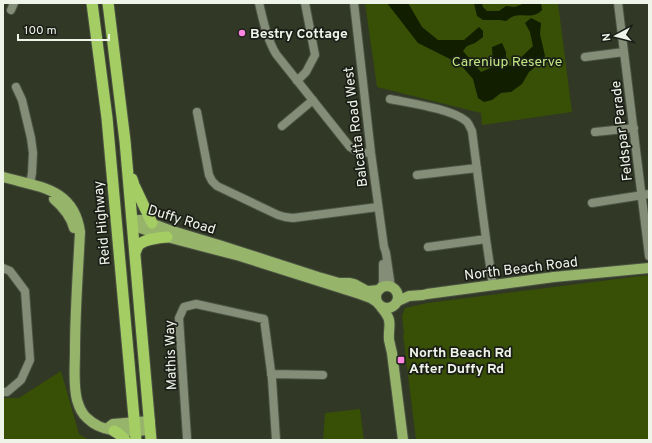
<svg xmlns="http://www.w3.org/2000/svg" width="652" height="443" viewBox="0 0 652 443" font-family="Overpass,sans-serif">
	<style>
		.green { fill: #384f06 }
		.water { fill: #111e00 }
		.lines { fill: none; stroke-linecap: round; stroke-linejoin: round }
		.minor-casing { stroke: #4c5343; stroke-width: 10 }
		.major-casing { stroke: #4c5343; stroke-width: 12 }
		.highway-casing { stroke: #4c5343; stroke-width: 13 }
		.minor { stroke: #838d78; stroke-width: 8 }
		.major { stroke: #97b46b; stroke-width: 10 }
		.highway { stroke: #a4ce63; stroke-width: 11 }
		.poi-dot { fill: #fe86e0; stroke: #1b1e16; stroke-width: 1.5 }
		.labels { text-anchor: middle; stroke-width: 3.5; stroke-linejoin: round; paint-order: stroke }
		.poi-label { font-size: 14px; font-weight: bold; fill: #eff4e9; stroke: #1b1e16; text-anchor: start }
		.park-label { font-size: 14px; fill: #bee782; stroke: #1b1e16 }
		.street-label { font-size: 14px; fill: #eff4e9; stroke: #1b1e16 }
	</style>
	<rect width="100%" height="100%" fill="#313826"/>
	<path class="green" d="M365,3H558L572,112L482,125L481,113L377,87Z
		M649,275V440H416L403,335L404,334L402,316L405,308L427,303Z
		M61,371L79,434L89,440H3V398H19Z
		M360,409L364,440H323L325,413Z"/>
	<path class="water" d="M387,3H408L422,27L438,40H464L479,27L483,31V37L475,43L467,46L463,51L481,72L493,67L492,47L502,43L506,52V65L512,66L533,46L530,32L525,23L531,18L541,23L540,34L545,56L540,63L529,72L522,84L511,92L501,93L492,100L484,102L478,98L473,79L460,64L418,43Z
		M474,3H482L483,7L487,11H499L506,6L515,7L525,3H541L542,10C540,12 537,14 534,15C521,17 517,12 506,21L500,20H483L477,16Z"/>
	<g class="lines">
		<g class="minor-casing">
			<path id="minor" d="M259,3C263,20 267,39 276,54L350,147C357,152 362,153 371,153
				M354,3L371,153L384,247L386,253L391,287
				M618,3L649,256
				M11,10L14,3
				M585,57L624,52
				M297,81L306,72L315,55L305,3
				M16,87L22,100L31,138L33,153L32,173L30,184
				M390,99C409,103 452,109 466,121C469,123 470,128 472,131L486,239L493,286
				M197,112L209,175L212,181L217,186L278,215L285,217L293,218L378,207
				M282,126L313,100
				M595,132L634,128
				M417,175L477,168
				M592,203L649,194
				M428,247L486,239
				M3,268L10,271L25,291L30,360L21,380L7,392H3
				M381,288L383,282V264
				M271,374L323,375
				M187,438L179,318L184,307L196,304L264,319L272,379L276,440"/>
		</g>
		<g class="major-casing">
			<path id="major" d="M3,177C39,187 74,188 80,232C78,272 75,311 75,351C75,367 73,384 77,400C79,407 81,413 87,418C104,435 129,431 150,430
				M54,199C62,206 71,216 74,228
				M376 297a11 11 0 1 1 22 0a11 11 0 1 1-22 0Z
				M398,301L409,296L423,295L427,294L554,277L649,268
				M377,302L371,298L360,294L240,256L167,237L140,228L135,225L132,222L138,220H142L169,230L222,246L318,277L339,283H350L354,284L365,290L369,291L379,290
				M381,307C394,322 388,324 389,340C390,344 391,349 392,353L403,440
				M108,428L113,424L150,421"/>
		</g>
		<g class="highway-casing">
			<path id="highway" d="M92,3L107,118L136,440
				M108,3L111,27L125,141L151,440
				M132,179L134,185L152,223
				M135,253C136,251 137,247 138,246C143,239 159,238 167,237
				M114,431L119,434L125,440"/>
		</g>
		<use href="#minor" class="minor"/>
		<use href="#major" class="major"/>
		<use href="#highway" class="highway"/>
	</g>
	<g class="poi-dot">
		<circle cx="242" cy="33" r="4"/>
		<rect x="397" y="356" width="8" height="8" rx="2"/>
	</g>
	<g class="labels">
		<g class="poi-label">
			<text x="250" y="38">Bestry Cottage</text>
			<text x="409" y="357">North Beach Rd<tspan x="409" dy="16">After Duffy Rd</tspan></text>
		</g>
		<g class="park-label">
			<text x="507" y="66">Careniup Reserve</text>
		</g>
		<g class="street-label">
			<text transform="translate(355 127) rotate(-97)" y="5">Balcatta Road West</text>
			<text transform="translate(621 131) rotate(-97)" y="5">Feldspar Parade</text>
			<text transform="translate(182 219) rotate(17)" y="5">Duffy Road</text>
			<text transform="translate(101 223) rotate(-95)" y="5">Reid Highway</text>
			<text transform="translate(521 268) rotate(-7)" y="5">North Beach Road</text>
			<text transform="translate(170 355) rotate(-92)" y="5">Mathis Way</text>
		</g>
	</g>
	<rect width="652" height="443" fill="none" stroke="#eff4e9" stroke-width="8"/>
	<g transform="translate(616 36) rotate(263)" stroke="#1b1e16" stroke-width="3" paint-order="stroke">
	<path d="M0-3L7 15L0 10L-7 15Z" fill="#eff4e9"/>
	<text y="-6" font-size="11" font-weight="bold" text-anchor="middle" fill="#eff4e9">N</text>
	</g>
	<path d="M18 34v6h91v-6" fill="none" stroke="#eff4e9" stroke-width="2"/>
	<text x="24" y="34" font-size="12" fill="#eff4e9" stroke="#1b1e16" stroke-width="3" paint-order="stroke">100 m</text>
</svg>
